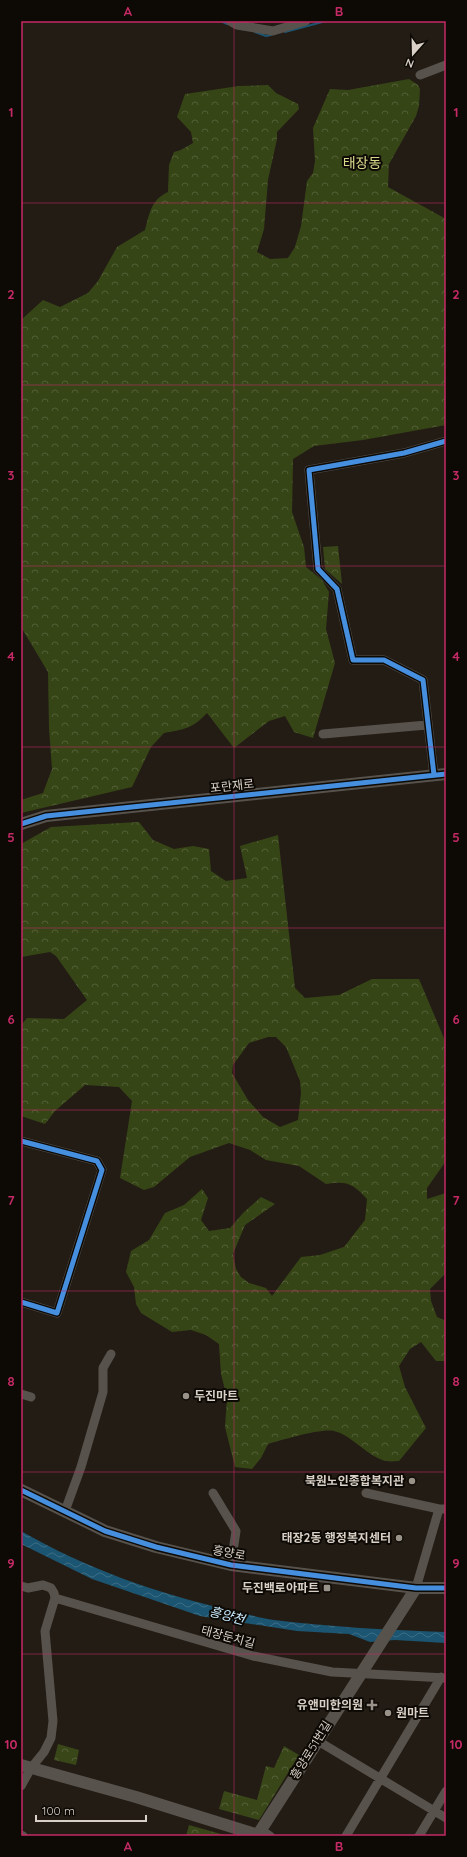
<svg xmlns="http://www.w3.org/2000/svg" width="467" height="1857" viewBox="0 0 467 1857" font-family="Quicksand,'Noto Sans KR',sans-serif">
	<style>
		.forest { fill: url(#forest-crowns); fill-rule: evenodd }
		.park { fill: url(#park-crowns) }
		.water { fill: url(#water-waves) }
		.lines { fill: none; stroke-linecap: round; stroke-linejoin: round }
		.stream { stroke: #1b5571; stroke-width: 2 }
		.street { stroke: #57524c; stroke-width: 9 }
		.secondary { stroke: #57524c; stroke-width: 12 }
		.cycleway-casing { stroke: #0d0904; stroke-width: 8 }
		.cycleway { stroke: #468fdf; stroke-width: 5 }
		.grid { fill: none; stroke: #c42a66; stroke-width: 1; stroke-opacity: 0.55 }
		.poi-dot { fill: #999289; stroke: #0d0904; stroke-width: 1.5 }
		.labels { text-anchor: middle; stroke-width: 4; stroke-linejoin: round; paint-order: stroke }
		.street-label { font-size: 12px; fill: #d9d1c8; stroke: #0d0904 }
		.poi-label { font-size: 12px; font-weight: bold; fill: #d9d1c8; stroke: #0d0904; text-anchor: end }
		.water-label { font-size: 13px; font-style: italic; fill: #c5e7fa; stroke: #0d0904 }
		.quarter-label { font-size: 14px; fill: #d7d88a; stroke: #0d0904 }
		.neatline { fill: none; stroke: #c42a66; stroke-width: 1.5 }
		.grid-label { font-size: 13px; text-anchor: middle; font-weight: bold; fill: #c42a66 }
	</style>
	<defs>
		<pattern id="forest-crowns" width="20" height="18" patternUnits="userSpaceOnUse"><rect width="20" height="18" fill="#364515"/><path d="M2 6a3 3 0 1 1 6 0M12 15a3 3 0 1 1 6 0" fill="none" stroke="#525f36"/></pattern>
		<pattern id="park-crowns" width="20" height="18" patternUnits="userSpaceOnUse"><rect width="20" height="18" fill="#384618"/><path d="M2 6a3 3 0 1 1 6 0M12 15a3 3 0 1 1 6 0" fill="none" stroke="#546038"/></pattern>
		<pattern id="water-waves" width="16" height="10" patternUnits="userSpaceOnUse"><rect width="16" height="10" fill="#1b5571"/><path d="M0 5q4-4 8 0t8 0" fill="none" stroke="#3c6c84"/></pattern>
	</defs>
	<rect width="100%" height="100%" fill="#231c15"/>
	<path class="forest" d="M409,79L418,85L420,89L419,106L416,116L389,164L388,187L446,219V425L363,440L314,446L293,459L292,512L304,547L306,567L322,580L329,592L326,629L335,663L313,738L294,732L285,716L269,721L234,748L207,713C192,729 185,729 164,733L151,747L132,787L21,813V800L43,793L52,769L49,728L48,672L21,627V320L43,300L60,307L88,293L98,281L117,247L145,230C150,212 151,200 168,192L169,165L174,152L181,150L193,143L191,132L177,117L185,94L239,86L268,85L276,93L298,104L299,109L277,132V139L268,180L264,229L257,252L270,259L288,258L295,247L301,226L307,181L313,173L315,161L313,128L330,89L348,90Z
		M139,822L153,840L174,849L193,846L209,849L211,871L226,881L247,878L240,846L278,835L295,988L305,998L339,995L372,979H419L446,1043V1080L444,1081L446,1098V1161L427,1188V1199L446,1193V1273L430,1289L431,1301L437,1317L446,1321V1363L444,1361H436L421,1342L410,1349L399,1366L405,1387L426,1428L399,1461C395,1461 391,1462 387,1461C370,1459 352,1435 334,1431C321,1428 282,1440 268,1444L261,1458L252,1469L235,1467L225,1427L227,1398L221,1374L219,1344L206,1335L191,1330L172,1332L141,1313L136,1304L134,1287L126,1272L131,1251L149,1240L165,1213L184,1205L202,1189L208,1198L201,1220L209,1231L230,1228L244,1212L261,1197L275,1204L245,1225L233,1254L236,1269L241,1277L249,1283L266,1288L272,1296L301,1257L320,1255L344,1247L365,1220L367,1199C352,1183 347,1181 326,1184L299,1166L266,1160L250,1150L229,1143L190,1157L154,1187L144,1190L120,1178L132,1101L119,1087L85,1085L55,1111L45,1124L21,1116V1025L27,1018L64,1019L87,1000L56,956L50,952L21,957V844L51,827ZM268,1037H276L286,1047L300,1081L301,1093L298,1120L280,1127L263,1117L248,1100L232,1073L233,1065L249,1043Z"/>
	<path class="park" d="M338,546L342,584L325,569L323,547Z
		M58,1744L79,1750L76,1765L54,1760Z
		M284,1746L299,1755L259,1820L219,1809L224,1791L257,1800L266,1766L274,1768Z
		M189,1825L228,1836H186Z"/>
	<path class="water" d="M21,1531C85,1568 158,1594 230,1610C244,1613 259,1618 274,1620C331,1627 389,1630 446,1632V1643L395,1640L370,1642L349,1634L297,1631L200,1616L92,1579L21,1544Z"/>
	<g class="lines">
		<path class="stream" d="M221,21L227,24
			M255,32L266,36L271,35
			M285,32L326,21"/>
		<path class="street" d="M230,21L237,25L273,31L306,21
			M420,75L446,65
			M323,734L427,725
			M434,775L423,680L384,660H353L337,589L318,569L309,470L404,453L446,441
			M21,1141L97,1161L102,1170L57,1313L21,1302
			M21,1394L31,1397
			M213,1493L236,1531L231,1565
			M366,1493L439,1509
			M65,1511L81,1467L103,1392V1368L111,1354
			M21,1586L28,1588L43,1585L51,1588L54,1593L55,1598L45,1631L53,1721L51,1738L44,1752L31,1768L21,1786
			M416,1588L439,1509H446
			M55,1598L253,1656L332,1672L446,1678
			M318,1741L446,1818
			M261,1830L270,1836
			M21,1835L23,1836
			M346,1836L441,1677
			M419,1836L446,1791"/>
		<path class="secondary" d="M21,824L46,816L446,774
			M21,1490L105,1531L156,1547L231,1565L416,1588H446
			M21,1765L136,1797L258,1835
			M257,1836L416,1588"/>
		<g class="cycleway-casing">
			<path id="cycleway" d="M434,775L423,680L384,660H353L337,589L318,569L309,470L404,453L446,441
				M21,824L46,816L446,774
				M21,1141L97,1161L102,1170L57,1313L21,1302
				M21,1490L105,1531L156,1547L231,1565L416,1588H446"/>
		</g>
		<use href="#cycleway" class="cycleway"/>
	</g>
	<path class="grid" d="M234,21V1836M21,203H446M21,385H446M21,566H446M21,747H446M21,928H446M21,1110H446M21,1291H446M21,1472H446M21,1654H446"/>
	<g class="poi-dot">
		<circle cx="186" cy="1396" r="4"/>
		<circle cx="412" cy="1481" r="4"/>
		<circle cx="399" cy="1538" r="4"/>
		<rect x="323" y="1584" width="8" height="8" rx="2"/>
		<path d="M370 1699h4v4h4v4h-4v4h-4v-4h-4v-4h4z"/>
		<circle cx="388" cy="1713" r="4"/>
	</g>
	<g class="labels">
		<g class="street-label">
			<text transform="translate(232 786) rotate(-6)" y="4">포란재로</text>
			<text transform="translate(229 1553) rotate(11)" y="4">흥양로</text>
			<text transform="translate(228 1637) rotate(15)" y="4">태장둔치길</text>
			<text transform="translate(311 1750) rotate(-58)" y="4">흥양로51번길</text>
		</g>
		<g class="poi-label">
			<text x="194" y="1400" text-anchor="start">두진마트</text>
			<text x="404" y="1485">북원노인종합복지관</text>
			<text x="391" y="1542">태장2동 행정복지센터</text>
			<text x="319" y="1592">두진백로아파트</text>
			<text x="363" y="1709">유앤미한의원</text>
			<text x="396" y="1717" text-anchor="start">원마트</text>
		</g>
		<g class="water-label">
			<text transform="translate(227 1615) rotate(15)" y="5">흥양천</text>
		</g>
		<g class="quarter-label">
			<text x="362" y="168">태장동</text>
		</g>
	</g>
	<rect width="467" height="1857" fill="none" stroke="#0d0904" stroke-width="44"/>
	<g transform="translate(413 54) rotate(200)" stroke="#0d0904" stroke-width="3" paint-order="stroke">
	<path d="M0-3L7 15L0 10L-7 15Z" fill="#d9d1c8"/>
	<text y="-6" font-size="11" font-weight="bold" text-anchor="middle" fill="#d9d1c8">N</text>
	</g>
	<path d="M36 1815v6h110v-6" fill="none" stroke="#d9d1c8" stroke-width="2"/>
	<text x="42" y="1815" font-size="12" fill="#d9d1c8" stroke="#0d0904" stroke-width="3" paint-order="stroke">100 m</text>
	<rect x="22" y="22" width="423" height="1813" class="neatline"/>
	<g class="grid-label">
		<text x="128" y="16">A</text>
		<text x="339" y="16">B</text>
		<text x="11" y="117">1</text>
		<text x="456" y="117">1</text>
		<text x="11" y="299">2</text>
		<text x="456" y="299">2</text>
		<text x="11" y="480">3</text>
		<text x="456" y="480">3</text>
		<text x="11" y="661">4</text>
		<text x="456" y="661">4</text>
		<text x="11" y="842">5</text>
		<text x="456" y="842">5</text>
		<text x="11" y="1024">6</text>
		<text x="456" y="1024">6</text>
		<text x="11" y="1205">7</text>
		<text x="456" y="1205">7</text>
		<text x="11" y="1386">8</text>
		<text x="456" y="1386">8</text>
		<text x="11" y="1568">9</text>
		<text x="456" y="1568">9</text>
		<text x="11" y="1749">10</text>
		<text x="456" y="1749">10</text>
		<text x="128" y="1851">A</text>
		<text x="339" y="1851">B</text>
	</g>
</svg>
